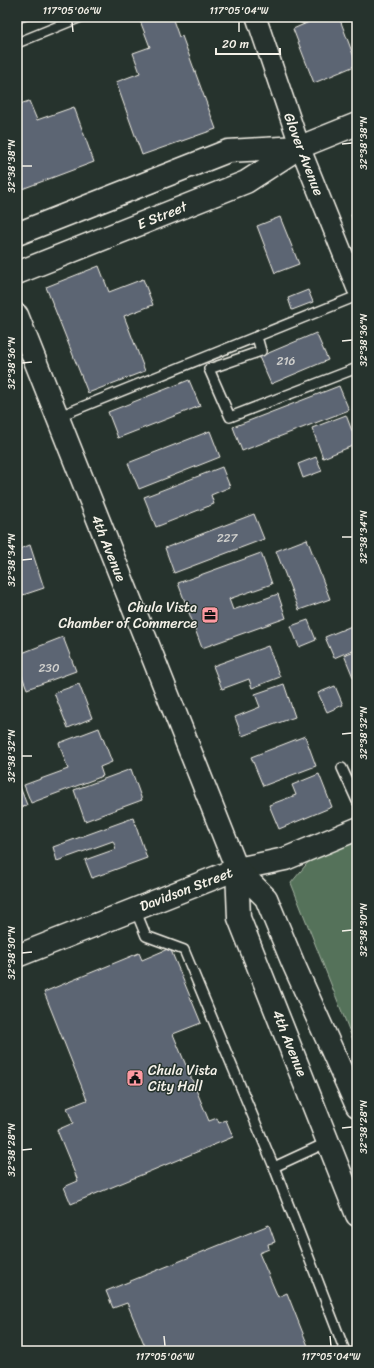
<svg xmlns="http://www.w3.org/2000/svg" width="374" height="1368" viewBox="0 0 374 1368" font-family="Sriracha,sans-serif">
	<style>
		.green { fill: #54725a; stroke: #a4b2a1 }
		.building { fill: #5c6573; stroke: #f4f1e8 }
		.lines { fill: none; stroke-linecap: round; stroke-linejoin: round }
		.lane-casing { stroke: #f4f1e8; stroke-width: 12 }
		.street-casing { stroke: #f4f1e8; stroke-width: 22 }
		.secondary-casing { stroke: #f4f1e8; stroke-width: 25 }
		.primary-casing { stroke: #f4f1e8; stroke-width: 25 }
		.lane { stroke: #26332d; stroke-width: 9 }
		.street { stroke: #26332d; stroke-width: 19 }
		.secondary { stroke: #26332d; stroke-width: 22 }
		.primary { stroke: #26332d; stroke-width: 22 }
		.ticks { fill: none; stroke: #f4f1e8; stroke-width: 1.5 }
		.labels { text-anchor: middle; stroke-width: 3; stroke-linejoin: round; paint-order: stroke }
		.number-label { font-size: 12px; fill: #cececb }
		.street-label { font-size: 14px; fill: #f4f1e8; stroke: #26332d }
		.poi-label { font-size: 14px; fill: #f4f1e8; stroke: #26332d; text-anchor: end }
		.neatline { fill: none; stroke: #f4f1e8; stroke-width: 1.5 }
		.ticks-label { font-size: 10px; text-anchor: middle; fill: #f4f1e8 }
	</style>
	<rect width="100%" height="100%" fill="#26332d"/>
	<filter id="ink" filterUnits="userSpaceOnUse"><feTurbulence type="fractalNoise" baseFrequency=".025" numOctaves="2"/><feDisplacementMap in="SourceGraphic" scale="8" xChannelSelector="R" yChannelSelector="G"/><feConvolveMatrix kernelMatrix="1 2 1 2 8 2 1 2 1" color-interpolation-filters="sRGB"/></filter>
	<g filter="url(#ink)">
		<path class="green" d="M357,841V1050L291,883L310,860Z"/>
		<path class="building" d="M17,17H37L17,24Z
			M172,17L179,37L182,36L216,129L142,155L116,82L140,73L133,53L150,47L139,18Z
			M307,17H339L357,65L314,83L293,29L309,22Z
			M29,101L37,120L74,107L94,162L22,189L17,175V105Z
			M357,212V230L351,215Z
			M280,217L299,264L275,273L257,226Z
			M99,266L109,292L143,279L153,305L124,316L145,371L88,393L46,287Z
			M308,290L313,302L292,310L288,298Z
			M316,333L328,360L271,384L259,357Z
			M189,380L200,406L118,438L108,412Z
			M339,386L349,410L242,451L233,427Z
			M346,415L357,444L323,458L312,428Z
			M210,431L220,457L139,489L128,463Z
			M316,457L322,471L303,478L298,464Z
			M222,467L230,487L211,495L214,504L156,527L144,497Z
			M254,514L264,539L174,573L165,548Z
			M307,539L330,599L299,610L276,551Z
			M30,545L44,588L17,597V550Z
			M261,553L272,584L229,599L233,610L278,594L286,618L202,648L178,583Z
			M308,620L316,640L299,647L291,626Z
			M354,625L357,632V648L334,658L325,637Z
			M63,637L76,671L27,689L17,663V655Z
			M268,646L280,677L252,688L249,679L222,689L213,666Z
			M357,650V676L353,677L344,655Z
			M79,684L92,718L68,728L54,693Z
			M284,684L295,717L242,736L235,717L260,707L255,694Z
			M335,686L343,705L327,712L318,693Z
			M99,728L112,762L100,767L103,776L31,803L24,785L68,769L59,743Z
			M305,736L316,766L263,786L251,757Z
			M131,769L142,800L85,821L74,790Z
			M319,774L332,807L279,829L269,805L296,795L292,785Z
			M20,787L27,805L17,809V788Z
			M133,818L147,858L92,878L85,860L116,849L113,841L57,861L53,847Z
			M170,948L201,1023L173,1034L209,1121L217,1118L219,1123L226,1120L233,1137L71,1204L64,1187L78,1181L57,1130L73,1123L67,1108L87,1100L44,992L139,953L142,960Z
			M269,1225L275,1242L268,1244L269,1249L259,1253L278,1297L287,1293L310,1351H147L127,1303L113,1308L106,1291Z"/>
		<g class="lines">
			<g class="lane-casing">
				<path id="lane" d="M304,17V18
					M17,43L81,17
					M257,337L261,351L209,369L230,417L357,368
					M57,417L357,296
					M342,768L357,801
					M135,909L146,936L184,950L274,1167
					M328,1142L274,1167L345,1351"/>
			</g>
			<g class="street-casing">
				<path id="street" d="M256,17L300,147L357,289"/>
			</g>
			<g class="secondary-casing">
				<path id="secondary" d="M17,956L237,869L285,859L357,829"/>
			</g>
			<g class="primary-casing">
				<path id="primary" d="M17,234L228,151L299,147
					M17,273L246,182L300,147L357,124
					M17,315L237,869L239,918L357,1215
					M237,869L266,898L293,963L357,1106"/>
			</g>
			<use href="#lane" class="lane"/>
			<use href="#street" class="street"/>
			<use href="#secondary" class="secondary"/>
			<use href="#primary" class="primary"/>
		</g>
	</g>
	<path class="ticks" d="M72,22L73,32M239,22V32M342,144L352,143M22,166H32M342,341L352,340M22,363L32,362M342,537H352M22,560L32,559M342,734L352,733M22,756H32M342,931L352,930M22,953L32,952M342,1128L352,1127M22,1150L32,1149M164,1336L165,1346M330,1336L331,1346"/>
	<defs>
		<g id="office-square" transform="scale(0.9)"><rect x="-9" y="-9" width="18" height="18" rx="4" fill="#ff9aa2" stroke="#26332d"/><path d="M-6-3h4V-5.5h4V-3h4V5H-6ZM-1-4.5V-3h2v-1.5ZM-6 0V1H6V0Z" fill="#111"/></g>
		<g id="civic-square" transform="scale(0.9)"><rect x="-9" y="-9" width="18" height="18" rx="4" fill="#ff9aa2" stroke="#26332d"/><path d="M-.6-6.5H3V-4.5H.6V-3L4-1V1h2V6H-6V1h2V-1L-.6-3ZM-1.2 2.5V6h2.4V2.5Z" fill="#111"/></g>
	</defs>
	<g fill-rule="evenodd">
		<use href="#office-square" x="210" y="615"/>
		<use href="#civic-square" x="135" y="1078"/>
	</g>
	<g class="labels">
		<g class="number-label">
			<text x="286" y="365">216</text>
			<text x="227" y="542">227</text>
			<text x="49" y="672">230</text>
		</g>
		<g class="street-label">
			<text transform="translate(304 154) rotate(69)" y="5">Glover Avenue</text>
			<text transform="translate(162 215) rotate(-22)" y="5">E Street</text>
			<text transform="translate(109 548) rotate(68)" y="5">4th Avenue</text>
			<text transform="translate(186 889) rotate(-21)" y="5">Davidson Street</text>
			<text transform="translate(290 1043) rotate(68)" y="5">4th Avenue</text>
		</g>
		<g class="poi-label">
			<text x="197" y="612">Chula Vista<tspan x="197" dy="16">Chamber of Commerce</tspan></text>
			<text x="148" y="1075" text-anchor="start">Chula Vista<tspan x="148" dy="16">City Hall</tspan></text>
		</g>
	</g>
	<rect width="374" height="1368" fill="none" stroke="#26332d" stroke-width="44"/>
	<path d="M216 48v6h64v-6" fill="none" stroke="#f4f1e8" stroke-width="2"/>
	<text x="222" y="48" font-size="12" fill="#f4f1e8" stroke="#26332d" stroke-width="3" paint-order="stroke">20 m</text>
	<rect x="22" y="22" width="330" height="1324" class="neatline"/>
	<g class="ticks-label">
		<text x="72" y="14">117°05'06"W</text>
		<text x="239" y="14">117°05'04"W</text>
		<text transform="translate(363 143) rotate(-90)" y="4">32°38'38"N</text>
		<text transform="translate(11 166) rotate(-90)" y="4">32°38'38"N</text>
		<text transform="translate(363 340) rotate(-90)" y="4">32°38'36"N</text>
		<text transform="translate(11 363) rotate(-90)" y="4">32°38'36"N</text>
		<text transform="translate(363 537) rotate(-90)" y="4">32°38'34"N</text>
		<text transform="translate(11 560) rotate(-90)" y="4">32°38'34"N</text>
		<text transform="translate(363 733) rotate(-90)" y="4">32°38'32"N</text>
		<text transform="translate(11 756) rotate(-90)" y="4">32°38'32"N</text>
		<text transform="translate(363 930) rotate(-90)" y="4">32°38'30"N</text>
		<text transform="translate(11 953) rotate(-90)" y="4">32°38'30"N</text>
		<text transform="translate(363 1127) rotate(-90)" y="4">32°38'28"N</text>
		<text transform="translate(11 1150) rotate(-90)" y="4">32°38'28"N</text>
		<text x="165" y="1360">117°05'06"W</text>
		<text x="331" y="1360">117°05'04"W</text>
	</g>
</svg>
